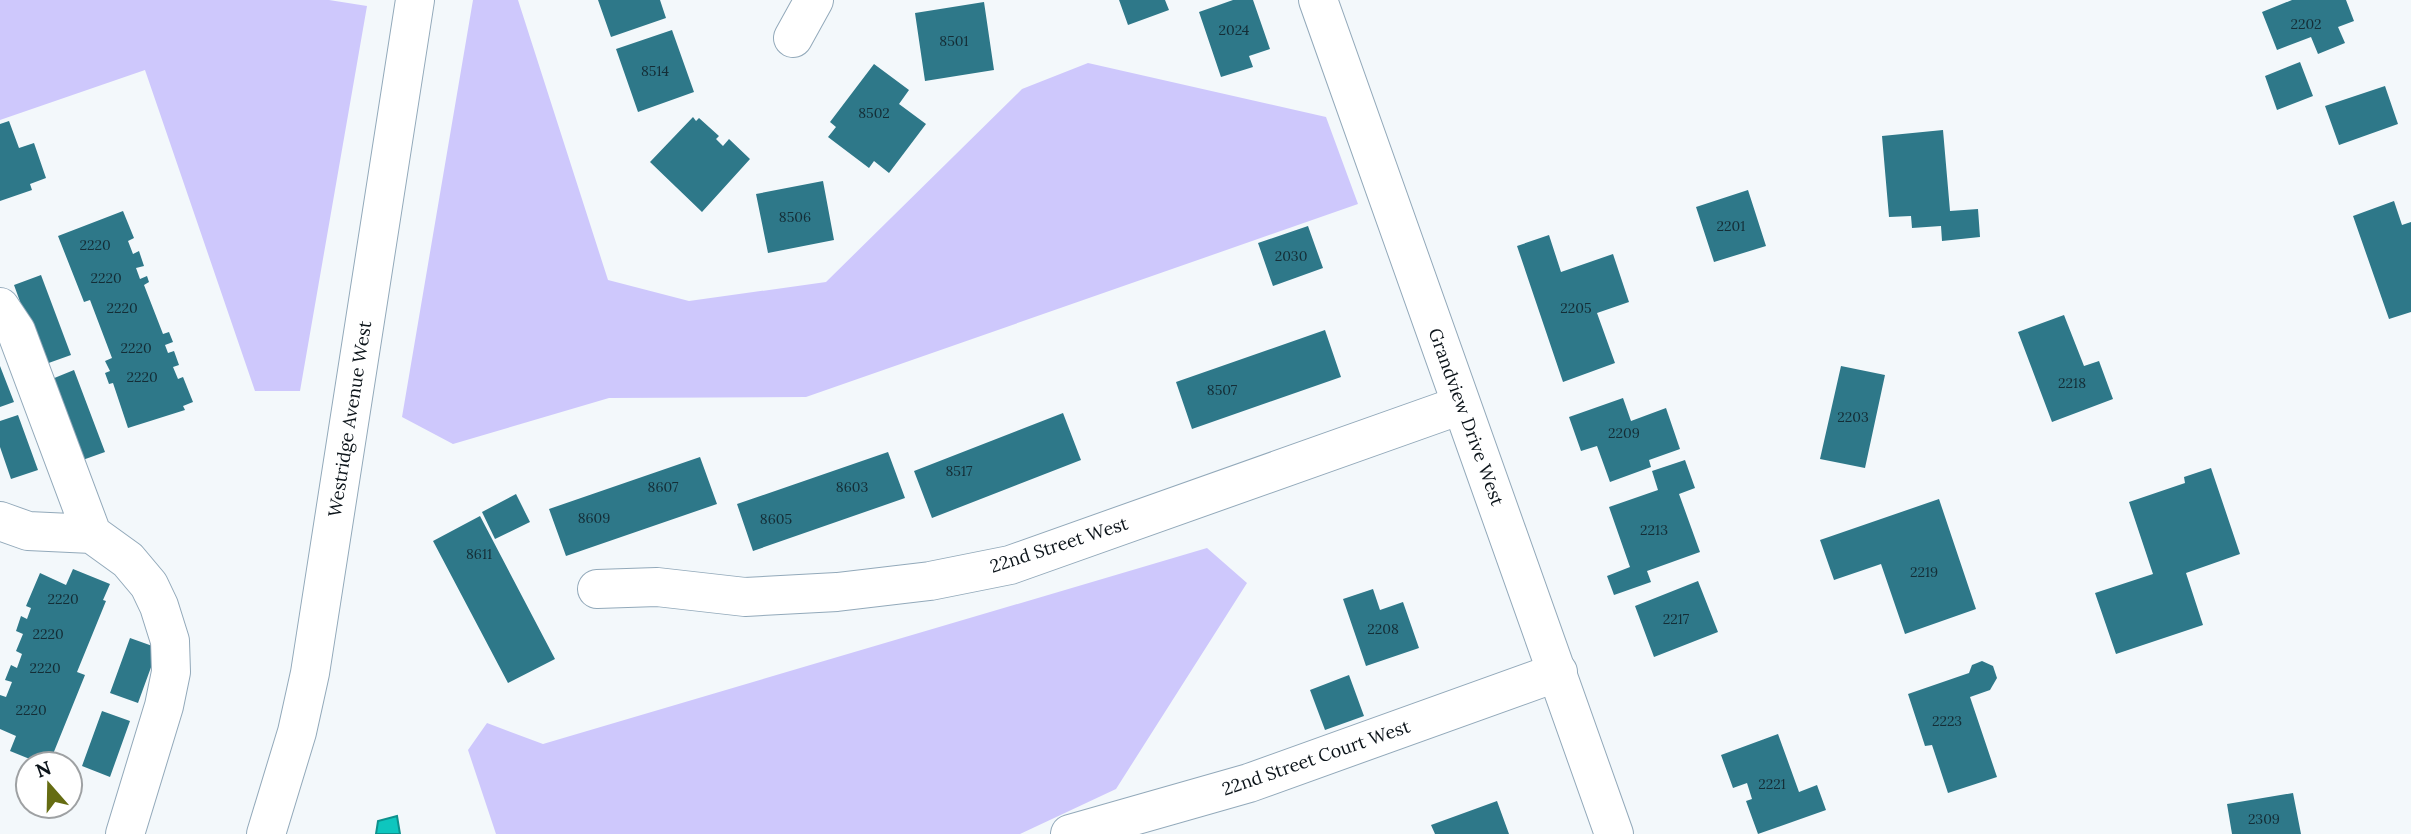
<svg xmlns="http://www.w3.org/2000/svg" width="2411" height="834" viewBox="0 0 2411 834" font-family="Lora,serif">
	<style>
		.green { fill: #cec8fc }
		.water { fill: #0ec6be; stroke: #0d918d; stroke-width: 2 }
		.building { fill: #2e7889 }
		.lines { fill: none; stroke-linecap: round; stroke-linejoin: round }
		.minor-casing { stroke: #92a9ba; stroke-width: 40 }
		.tertiary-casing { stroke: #92a9ba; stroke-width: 40 }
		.minor { stroke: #fff; stroke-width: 38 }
		.tertiary { stroke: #fff; stroke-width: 38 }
		.labels { text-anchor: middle; stroke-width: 5; stroke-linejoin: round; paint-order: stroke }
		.number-label { font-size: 14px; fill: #142d36 }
		.street-label { font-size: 18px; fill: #0c141a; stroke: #fff }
	</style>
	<rect width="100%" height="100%" fill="#f3f8fb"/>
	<path class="green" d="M0,0H329L367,6L300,391H255L145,70L0,120Z
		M473,0H518L608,280L689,301L826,282L1022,89L1088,63L1326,117L1358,204L806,397L609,398L453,444L402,417Z
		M1207,548L1247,583L1116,789L1020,834H496L468,750L487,723L543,744Z"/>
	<path class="water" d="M397,816L400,834H376L378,821Z"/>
	<path class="building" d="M598,0H660L666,18L611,37Z
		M1119,0H1165L1169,10L1128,25Z
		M1233,0H1253L1270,49L1249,56L1253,67L1221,77L1199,12Z
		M2292,0H2346L2354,21L2338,27L2345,43L2318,54L2311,37L2277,50L2262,12Z
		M984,2L994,70L925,81L915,13Z
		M672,30L694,92L638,112L616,49Z
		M2300,62L2313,96L2277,110L2265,76Z
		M874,64L909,90L899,104L926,124L889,173L874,161L869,168L828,137L836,127L830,122Z
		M2385,86L2398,124L2339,145L2325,106Z
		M693,117L696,121L699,118L719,136L716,139L723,146L729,139L750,159L702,212L650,162Z
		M9,121L19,148L34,143L46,178L30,184L32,190L0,201V124Z
		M1943,130L1950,211L1978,209L1980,237L1942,241L1941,226L1912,228L1911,216L1889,217L1882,136Z
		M823,181L834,240L768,253L756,194Z
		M1748,190L1766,246L1714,262L1696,207Z
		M2394,201L2402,225L2411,222V312L2389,319L2353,216Z
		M123,211L134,238L128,241L133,254L139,251L144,266L136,268L140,279L147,276L149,282L144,285L163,334L169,332L173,342L165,345L168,353L174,351L179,365L173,367L178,379L183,377L193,402L183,406L185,410L128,428L113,383L109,384L105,373L110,371L105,361L112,358L90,300L84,302L58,236Z
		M1308,226L1323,268L1273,286L1258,243Z
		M1549,235L1561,272L1613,254L1629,302L1597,313L1615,363L1563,382L1517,246Z
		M41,275L71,355L43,365L14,285Z
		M2064,315L2084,366L2099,361L2113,399L2052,422L2018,332Z
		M1325,330L1341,377L1192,429L1176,382Z
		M0,366L14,402L0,407Z
		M1841,366L1885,375L1865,468L1820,459Z
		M74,370L105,452L77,462L47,381Z
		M1623,398L1631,421L1666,408L1680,449L1649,460L1651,467L1610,482L1597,446L1581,451L1569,417Z
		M1063,413L1081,460L932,518L914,471Z
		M18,415L38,470L11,479L0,447V421Z
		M888,452L905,498L753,551L737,504Z
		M700,457L717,504L566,556L549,509Z
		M1685,460L1695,488L1679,494L1700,552L1647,571L1651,582L1614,595L1607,576L1630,567L1609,507L1658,490L1652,471Z
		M2211,468L2240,554L2186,573L2203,625L2116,654L2095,593L2153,574L2129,502L2185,483L2184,477Z
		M516,494L530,522L495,539L482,512Z
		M1939,499L1976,609L1905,634L1881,564L1834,580L1820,540Z
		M480,516L555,659L508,683L433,541Z
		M73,569L110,584L103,600L106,601L77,672L85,675L49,764H42L10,751L16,736L0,729V695L6,697L12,682L5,680L11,665L17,668L22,654L16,651L23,634L16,631L21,616L27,619L31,608L26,606L40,573L66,585Z
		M1698,581L1718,632L1654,657L1635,606Z
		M1373,589L1380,610L1403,602L1419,648L1366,666L1343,599Z
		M130,638L158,648L138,703L110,693Z
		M1982,661L1993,666L1997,678L1990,690L1970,697L1997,777L1948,793L1932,745L1925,746L1908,694L1969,673L1972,665Z
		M1349,675L1364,716L1325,730L1310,690Z
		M102,711L130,721L110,777L82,766Z
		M1778,734L1799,792L1817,785L1826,810L1758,834L1746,801L1752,799L1747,783L1733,788L1721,755Z
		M2293,793L2301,834H2232L2227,804Z
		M1497,801L1509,834H1435L1431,825Z"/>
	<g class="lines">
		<g class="minor-casing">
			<path id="minor" d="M793,38L814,0
				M0,307L16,331L92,534
				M0,521L28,531L92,534L128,560L149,585L159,606L170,641L171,672L164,706L125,834
				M597,589L657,587L745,597L837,592L930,581L1010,565L1461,405
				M266,834L297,732L310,673L415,0
				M1070,834L1249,783L1558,672"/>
		</g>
		<g class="tertiary-casing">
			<path id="tertiary" d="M1318,0L1614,834"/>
		</g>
		<use href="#minor" class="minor"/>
		<use href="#tertiary" class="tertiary"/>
	</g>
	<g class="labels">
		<g class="number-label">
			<text x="2306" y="29">2202</text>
			<text x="1234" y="35">2024</text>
			<text x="954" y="46">8501</text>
			<text x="655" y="76">8514</text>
			<text x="874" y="118">8502</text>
			<text x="795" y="222">8506</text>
			<text x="1731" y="231">2201</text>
			<text x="95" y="250">2220</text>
			<text x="1291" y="261">2030</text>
			<text x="106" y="283">2220</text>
			<text x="122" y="313">2220</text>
			<text x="1576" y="313">2205</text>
			<text x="136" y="353">2220</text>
			<text x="142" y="382">2220</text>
			<text x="2072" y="388">2218</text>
			<text x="1222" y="395">8507</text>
			<text x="1853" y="422">2203</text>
			<text x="1624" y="438">2209</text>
			<text x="959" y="476">8517</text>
			<text x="663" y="492">8607</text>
			<text x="852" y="492">8603</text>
			<text x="594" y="523">8609</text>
			<text x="776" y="524">8605</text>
			<text x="1654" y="535">2213</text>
			<text x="479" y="559">8611</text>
			<text x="1924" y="577">2219</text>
			<text x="63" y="604">2220</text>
			<text x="1676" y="624">2217</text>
			<text x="1383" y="634">2208</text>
			<text x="48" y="639">2220</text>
			<text x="45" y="673">2220</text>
			<text x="31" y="715">2220</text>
			<text x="1947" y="726">2223</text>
			<text x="1772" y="789">2221</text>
			<text x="2264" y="824">2309</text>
		</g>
		<g class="street-label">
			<text transform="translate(1466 417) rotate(70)" y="6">Grandview Drive West</text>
			<text transform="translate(350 419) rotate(-81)" y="6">Westridge Avenue West</text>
			<text transform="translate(1059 545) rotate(-18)" y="6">22nd Street West</text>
			<text transform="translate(1316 758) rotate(-19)" y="6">22nd Street Court West</text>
		</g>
	</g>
	<g transform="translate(49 785) rotate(340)"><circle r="33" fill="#ffffff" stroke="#9ea1a3" stroke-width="2"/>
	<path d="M0-5L12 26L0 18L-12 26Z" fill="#656c12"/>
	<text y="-10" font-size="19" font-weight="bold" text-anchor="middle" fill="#0c141a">N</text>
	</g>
</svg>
